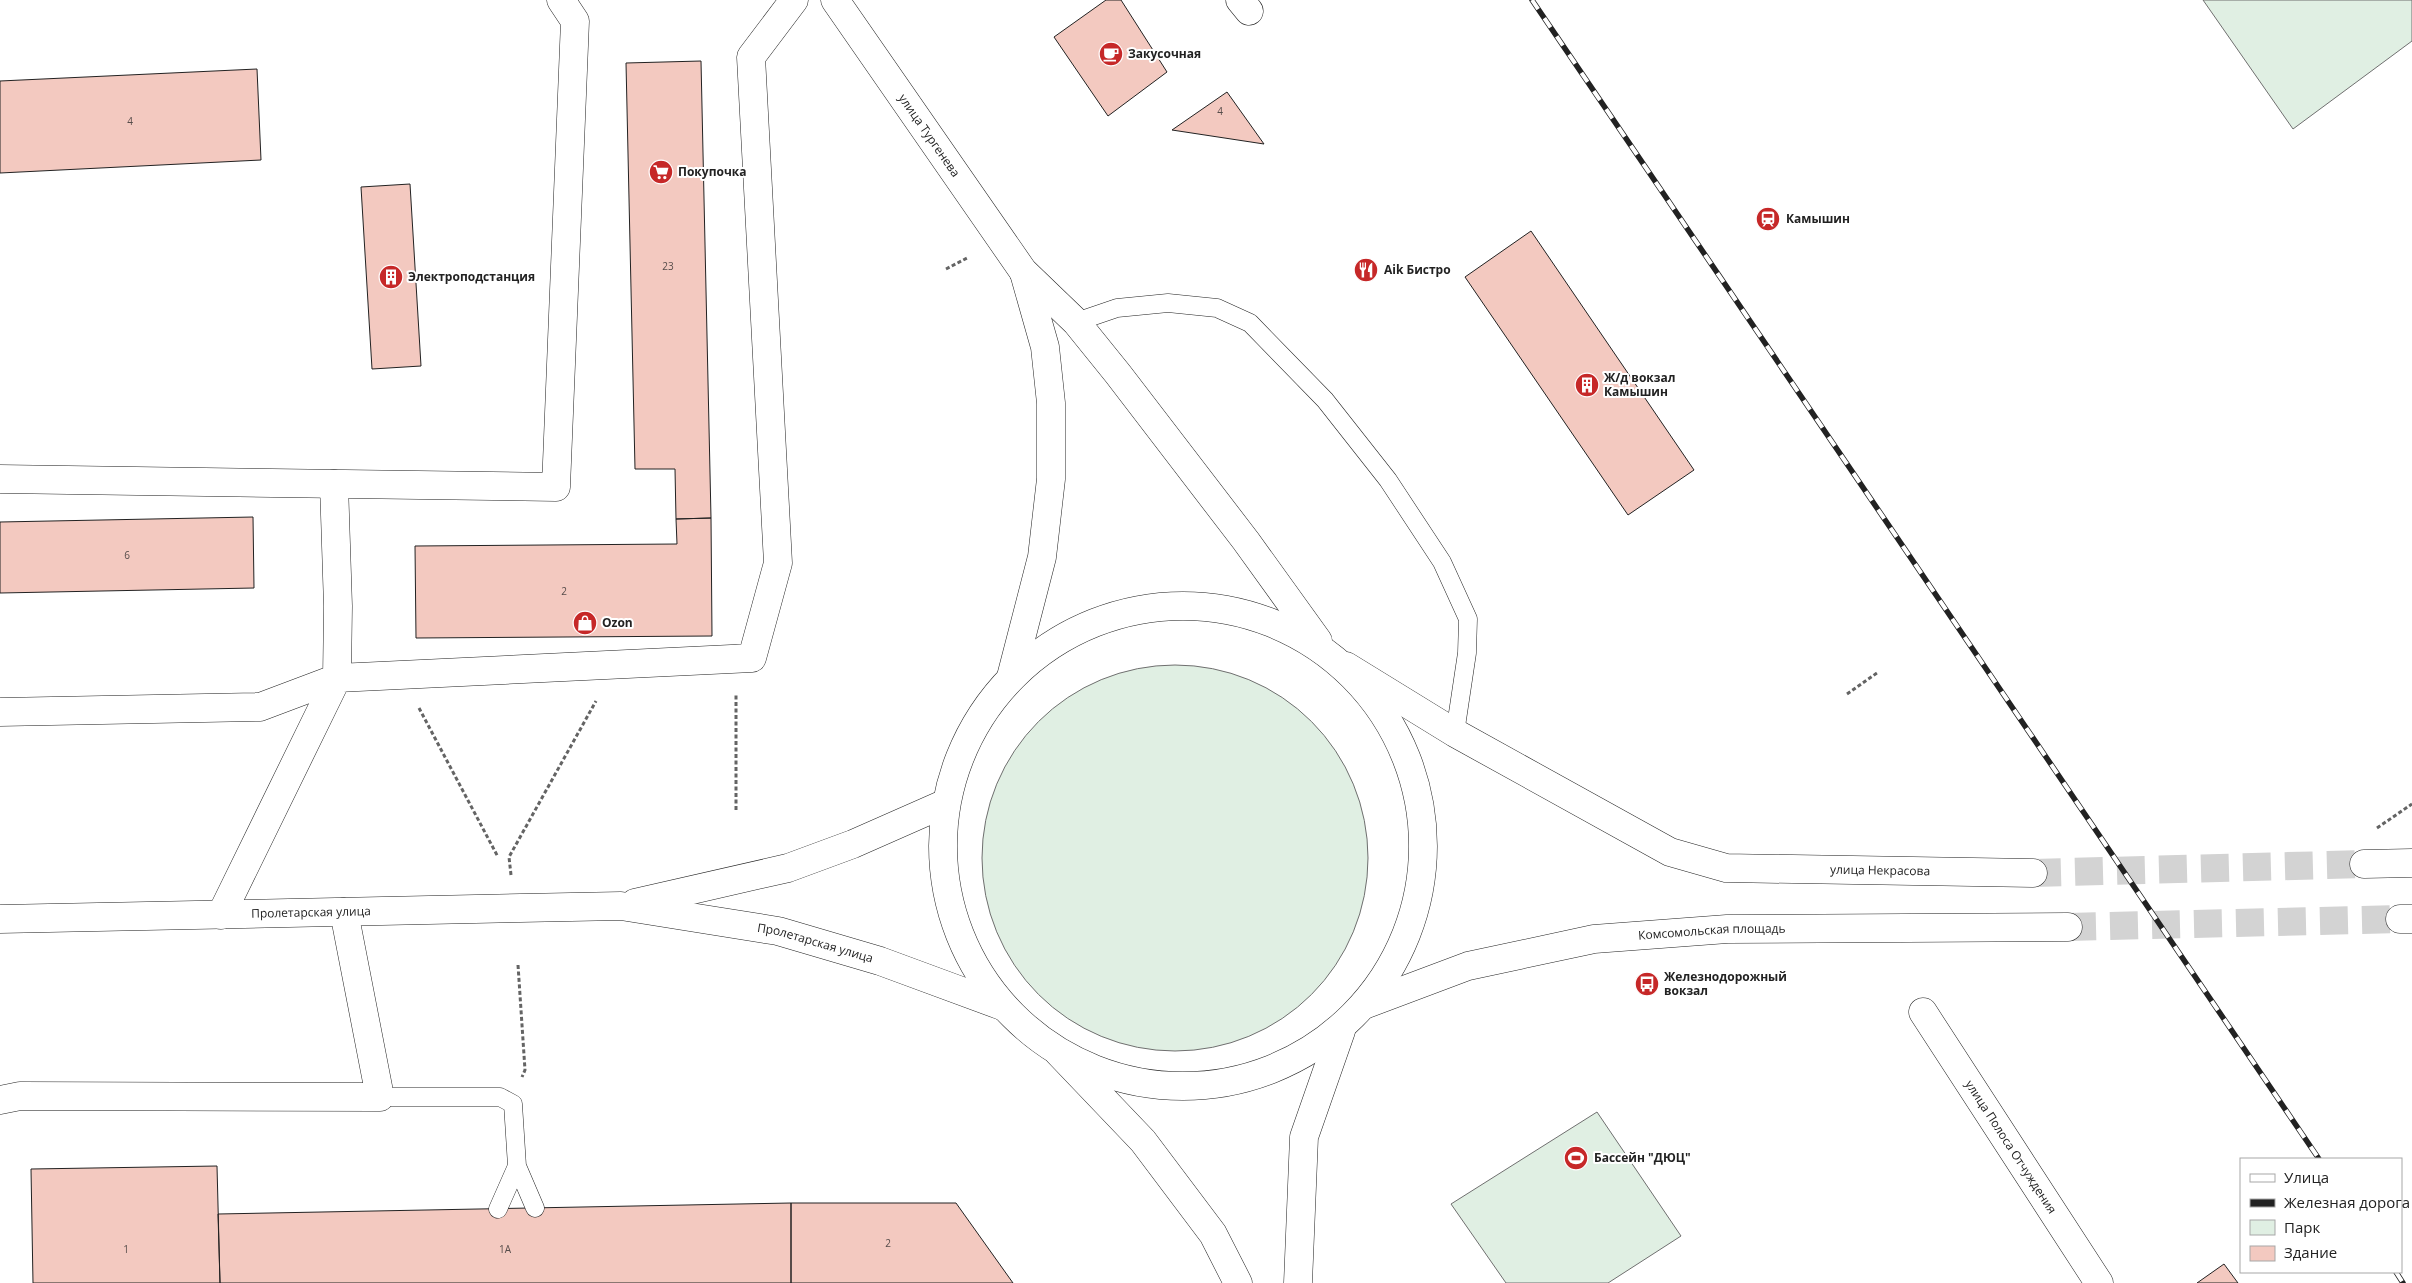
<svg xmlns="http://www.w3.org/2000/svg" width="2412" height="1283" viewBox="0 0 2412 1283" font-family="'Open Sans',sans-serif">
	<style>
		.green { fill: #e0efe3; stroke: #6f6f6f }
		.building { fill: #f3c9c0; stroke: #222 }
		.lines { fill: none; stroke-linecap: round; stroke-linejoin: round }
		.secondary-tunnel { stroke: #d3d3d3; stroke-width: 28; stroke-dasharray: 28 14; stroke-linecap: butt }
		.service-casing { stroke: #222; stroke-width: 19 }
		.minor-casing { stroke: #222; stroke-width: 29 }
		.tertiary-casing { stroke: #222; stroke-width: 29 }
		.secondary-casing { stroke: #222; stroke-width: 29 }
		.primary-casing { stroke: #222; stroke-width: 29 }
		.path { stroke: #646464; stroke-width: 3; stroke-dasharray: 4 2.5; stroke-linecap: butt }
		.service { stroke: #fff; stroke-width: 18 }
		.minor { stroke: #fff; stroke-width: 28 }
		.tertiary { stroke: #fff; stroke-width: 28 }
		.secondary { stroke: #fff; stroke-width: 28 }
		.primary { stroke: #fff; stroke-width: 28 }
		.rail-casing { stroke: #222; stroke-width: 5.5 }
		.rail { stroke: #fff; stroke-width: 4; stroke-dasharray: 11; stroke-linecap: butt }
		.labels { text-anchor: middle; stroke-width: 4; stroke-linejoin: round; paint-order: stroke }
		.number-label { font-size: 10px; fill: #564c4a }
		.poi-label { font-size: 12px; font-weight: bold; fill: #222; stroke: #fff; text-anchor: start }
		.street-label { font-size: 12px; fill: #222; stroke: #fff }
	</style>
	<rect width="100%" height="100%" fill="#fff"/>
	<path class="green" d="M2203,0H2412V41L2293,129Z
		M982 858a193 193 0 1 1 386 0a193 193 0 1 1-386 0Z
		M1597,1112L1681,1236L1608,1283H1506L1451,1204Z"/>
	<path class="building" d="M1106,0H1121L1167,72L1108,116L1054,37Z
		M701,61L711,518L676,519L675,469H635L626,63Z
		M257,69L261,160L0,173V81Z
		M1227,92L1264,144L1172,130Z
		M410,184L421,366L372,369L361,187Z
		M1531,231L1694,470L1628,515L1465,277Z
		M253,517L254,588L0,593V522Z
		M711,518L712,636L416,638L415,546L677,544L676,519Z
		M217,1166L220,1283H33L31,1169Z
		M791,1203V1283H220L218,1214Z
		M791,1203H956L1013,1283H791Z
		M2224,1264L2238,1283H2197Z"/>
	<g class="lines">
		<path class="secondary-tunnel" d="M2033,873L2364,864
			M2068,927L2400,919"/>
		<g class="service-casing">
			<path id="service" d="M1076,322L1117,308L1168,303L1217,308L1250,323L1325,400L1388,480L1442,562L1468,619L1467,653L1455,733
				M380,1097H500L513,1104L517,1166L535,1208
				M498,1209L517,1166"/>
		</g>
		<g class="minor-casing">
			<g id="minor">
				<path d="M1240,0L1249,11"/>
				<path d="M0,479L556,487L575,21L561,0"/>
				<path d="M0,712L260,707L337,678L338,606L334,484"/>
				<path d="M221,915L337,678L752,658L778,563L751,57L794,0"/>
				<path id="s1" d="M1923,1012L2099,1283"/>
				<path d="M0,1100L20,1096L380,1097L344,912"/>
			</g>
		</g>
		<g class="tertiary-casing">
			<path id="tertiary" d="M1058,1052L1143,1141L1213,1234L1238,1283
				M1298,1283L1304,1137L1341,1031"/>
		</g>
		<g class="secondary-casing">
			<g id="secondary">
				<path id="s2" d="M1346,666L1455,733L1670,852L1726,868L2033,873"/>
				<path d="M2364,864L2412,863"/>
				<path d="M2400,919H2412"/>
				<path id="s3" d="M1364,1005L1468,966L1594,939L1727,929L2068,927"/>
			</g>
		</g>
		<g class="primary-casing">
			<g id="primary">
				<path id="s4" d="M835,0L1023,271L1076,322L1118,374L1246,541L1318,641"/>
				<circle cx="1183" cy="846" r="240"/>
				<path d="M1011,677L1042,557L1051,479V403L1045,347L1024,273"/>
				<path d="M635,903L788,868L853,844L946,803"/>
				<path id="s5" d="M0,919L621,906L778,931L880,961L1002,1006"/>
			</g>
		</g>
		<path class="path" d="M946,269L969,257
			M1847,694L1877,673
			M419,708L498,857
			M736,810V693
			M2377,828L2412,804
			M511,875L509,857L596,701
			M518,965L525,1070L522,1077"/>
		<use href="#service" class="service"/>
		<use href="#minor" class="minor"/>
		<use href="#tertiary" class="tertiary"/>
		<use href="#secondary" class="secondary"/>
		<use href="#primary" class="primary"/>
		<g class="rail-casing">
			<path id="rail" d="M1532,0L2319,1159
				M2396,1272L2403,1283"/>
		</g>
		<use href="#rail" class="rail"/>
	</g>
	<defs>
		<g id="cafe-disc" transform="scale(1.25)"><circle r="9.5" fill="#c62828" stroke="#fff"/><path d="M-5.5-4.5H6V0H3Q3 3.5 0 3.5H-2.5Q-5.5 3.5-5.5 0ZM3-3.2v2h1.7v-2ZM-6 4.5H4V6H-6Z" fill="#fff"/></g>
		<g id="supermarket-disc" transform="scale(1.25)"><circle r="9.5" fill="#c62828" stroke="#fff"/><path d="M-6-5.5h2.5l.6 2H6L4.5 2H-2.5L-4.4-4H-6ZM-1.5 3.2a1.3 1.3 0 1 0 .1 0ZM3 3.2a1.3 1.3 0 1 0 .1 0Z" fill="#fff"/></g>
		<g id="station-disc" transform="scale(1.25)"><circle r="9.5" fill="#c62828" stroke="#fff"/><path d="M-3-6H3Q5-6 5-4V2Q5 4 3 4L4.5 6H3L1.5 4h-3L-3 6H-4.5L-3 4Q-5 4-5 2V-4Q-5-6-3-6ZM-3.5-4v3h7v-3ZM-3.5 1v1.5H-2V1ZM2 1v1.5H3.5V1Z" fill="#fff"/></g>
		<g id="restaurant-disc" transform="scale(1.25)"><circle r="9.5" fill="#c62828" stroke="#fff"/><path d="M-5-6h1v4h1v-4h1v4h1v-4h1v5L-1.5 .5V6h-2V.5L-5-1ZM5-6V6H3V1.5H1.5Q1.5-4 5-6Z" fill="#fff"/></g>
		<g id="building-disc" transform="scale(1.25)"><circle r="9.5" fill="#c62828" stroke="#fff"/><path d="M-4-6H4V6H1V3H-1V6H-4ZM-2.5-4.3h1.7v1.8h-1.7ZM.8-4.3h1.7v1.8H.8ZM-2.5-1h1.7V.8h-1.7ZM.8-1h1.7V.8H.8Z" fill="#fff"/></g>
		<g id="shop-disc" transform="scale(1.25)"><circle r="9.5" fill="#c62828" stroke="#fff"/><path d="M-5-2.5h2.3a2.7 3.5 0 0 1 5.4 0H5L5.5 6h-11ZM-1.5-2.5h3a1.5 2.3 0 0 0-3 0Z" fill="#fff"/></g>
		<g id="bus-disc" transform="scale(1.25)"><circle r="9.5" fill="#c62828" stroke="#fff"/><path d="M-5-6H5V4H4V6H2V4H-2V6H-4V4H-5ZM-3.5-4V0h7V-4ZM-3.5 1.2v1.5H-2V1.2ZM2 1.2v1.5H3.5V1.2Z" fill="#fff"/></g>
		<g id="stadium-disc" transform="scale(1.25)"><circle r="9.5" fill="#c62828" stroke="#fff"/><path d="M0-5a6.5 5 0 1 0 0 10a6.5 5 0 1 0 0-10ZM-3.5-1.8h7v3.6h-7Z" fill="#fff"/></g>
	</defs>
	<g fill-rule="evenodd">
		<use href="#cafe-disc" x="1111" y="54"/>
		<use href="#supermarket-disc" x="661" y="172"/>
		<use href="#station-disc" x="1768" y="219"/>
		<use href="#restaurant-disc" x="1366" y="270"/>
		<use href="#building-disc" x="391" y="277"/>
		<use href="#building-disc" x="1587" y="385"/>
		<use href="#shop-disc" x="585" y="623"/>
		<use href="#bus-disc" x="1647" y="984"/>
		<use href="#stadium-disc" x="1576" y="1158"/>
	</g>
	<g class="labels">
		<g class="number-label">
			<text x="1220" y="115">4</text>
			<text x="130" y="125">4</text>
			<text x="668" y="270">23</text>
			<text x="127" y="559">6</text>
			<text x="564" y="595">2</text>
			<text x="888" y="1247">2</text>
			<text x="126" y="1253">1</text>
			<text x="505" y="1253">1А</text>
		</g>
		<g class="poi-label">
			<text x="1128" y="58">Закусочная</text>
			<text x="678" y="176">Покупочка</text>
			<text x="1786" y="223">Камышин</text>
			<text x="1384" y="274">Aik Бистро</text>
			<text x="408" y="281">Электроподстанция</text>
			<text x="1604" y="382">Ж/д вокзал<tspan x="1604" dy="14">Камышин</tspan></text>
			<text x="602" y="627">Ozon</text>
			<text x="1664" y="981">Железнодорожный<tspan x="1664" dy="14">вокзал</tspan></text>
			<text x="1594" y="1162">Бассейн "ДЮЦ"</text>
		</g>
		<g class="street-label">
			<text dy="4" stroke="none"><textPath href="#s4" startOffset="165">улица Тургенева</textPath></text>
			<text dy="4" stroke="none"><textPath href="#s2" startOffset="586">улица Некрасова</textPath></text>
			<text dy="4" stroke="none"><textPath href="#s5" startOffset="311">Пролетарская улица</textPath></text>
			<text dy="4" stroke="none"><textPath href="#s3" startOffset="358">Комсомольская площадь</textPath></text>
			<text dy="4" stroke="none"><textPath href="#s5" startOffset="819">Пролетарская улица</textPath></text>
			<text dy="4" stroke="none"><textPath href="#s1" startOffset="161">улица Полоса Отчуждения</textPath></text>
		</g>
	</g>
	<rect x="2240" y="1158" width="162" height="115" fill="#ffffff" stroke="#a7a7a7"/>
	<rect x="2250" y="1174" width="25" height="8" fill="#ffffff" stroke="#a7a7a7"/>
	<text x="2284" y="1183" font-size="15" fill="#222222">Улица</text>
	<rect x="2250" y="1199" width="25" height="8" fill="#222222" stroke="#a7a7a7"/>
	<text x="2284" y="1208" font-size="15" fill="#222222">Железная дорога</text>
	<rect x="2250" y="1220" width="25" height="15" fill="#e0efe3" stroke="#a7a7a7"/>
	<text x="2284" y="1233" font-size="15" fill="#222222">Парк</text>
	<rect x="2250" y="1246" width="25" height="15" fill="#f3c9c0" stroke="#a7a7a7"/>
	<text x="2284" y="1258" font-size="15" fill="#222222">Здание</text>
</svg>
